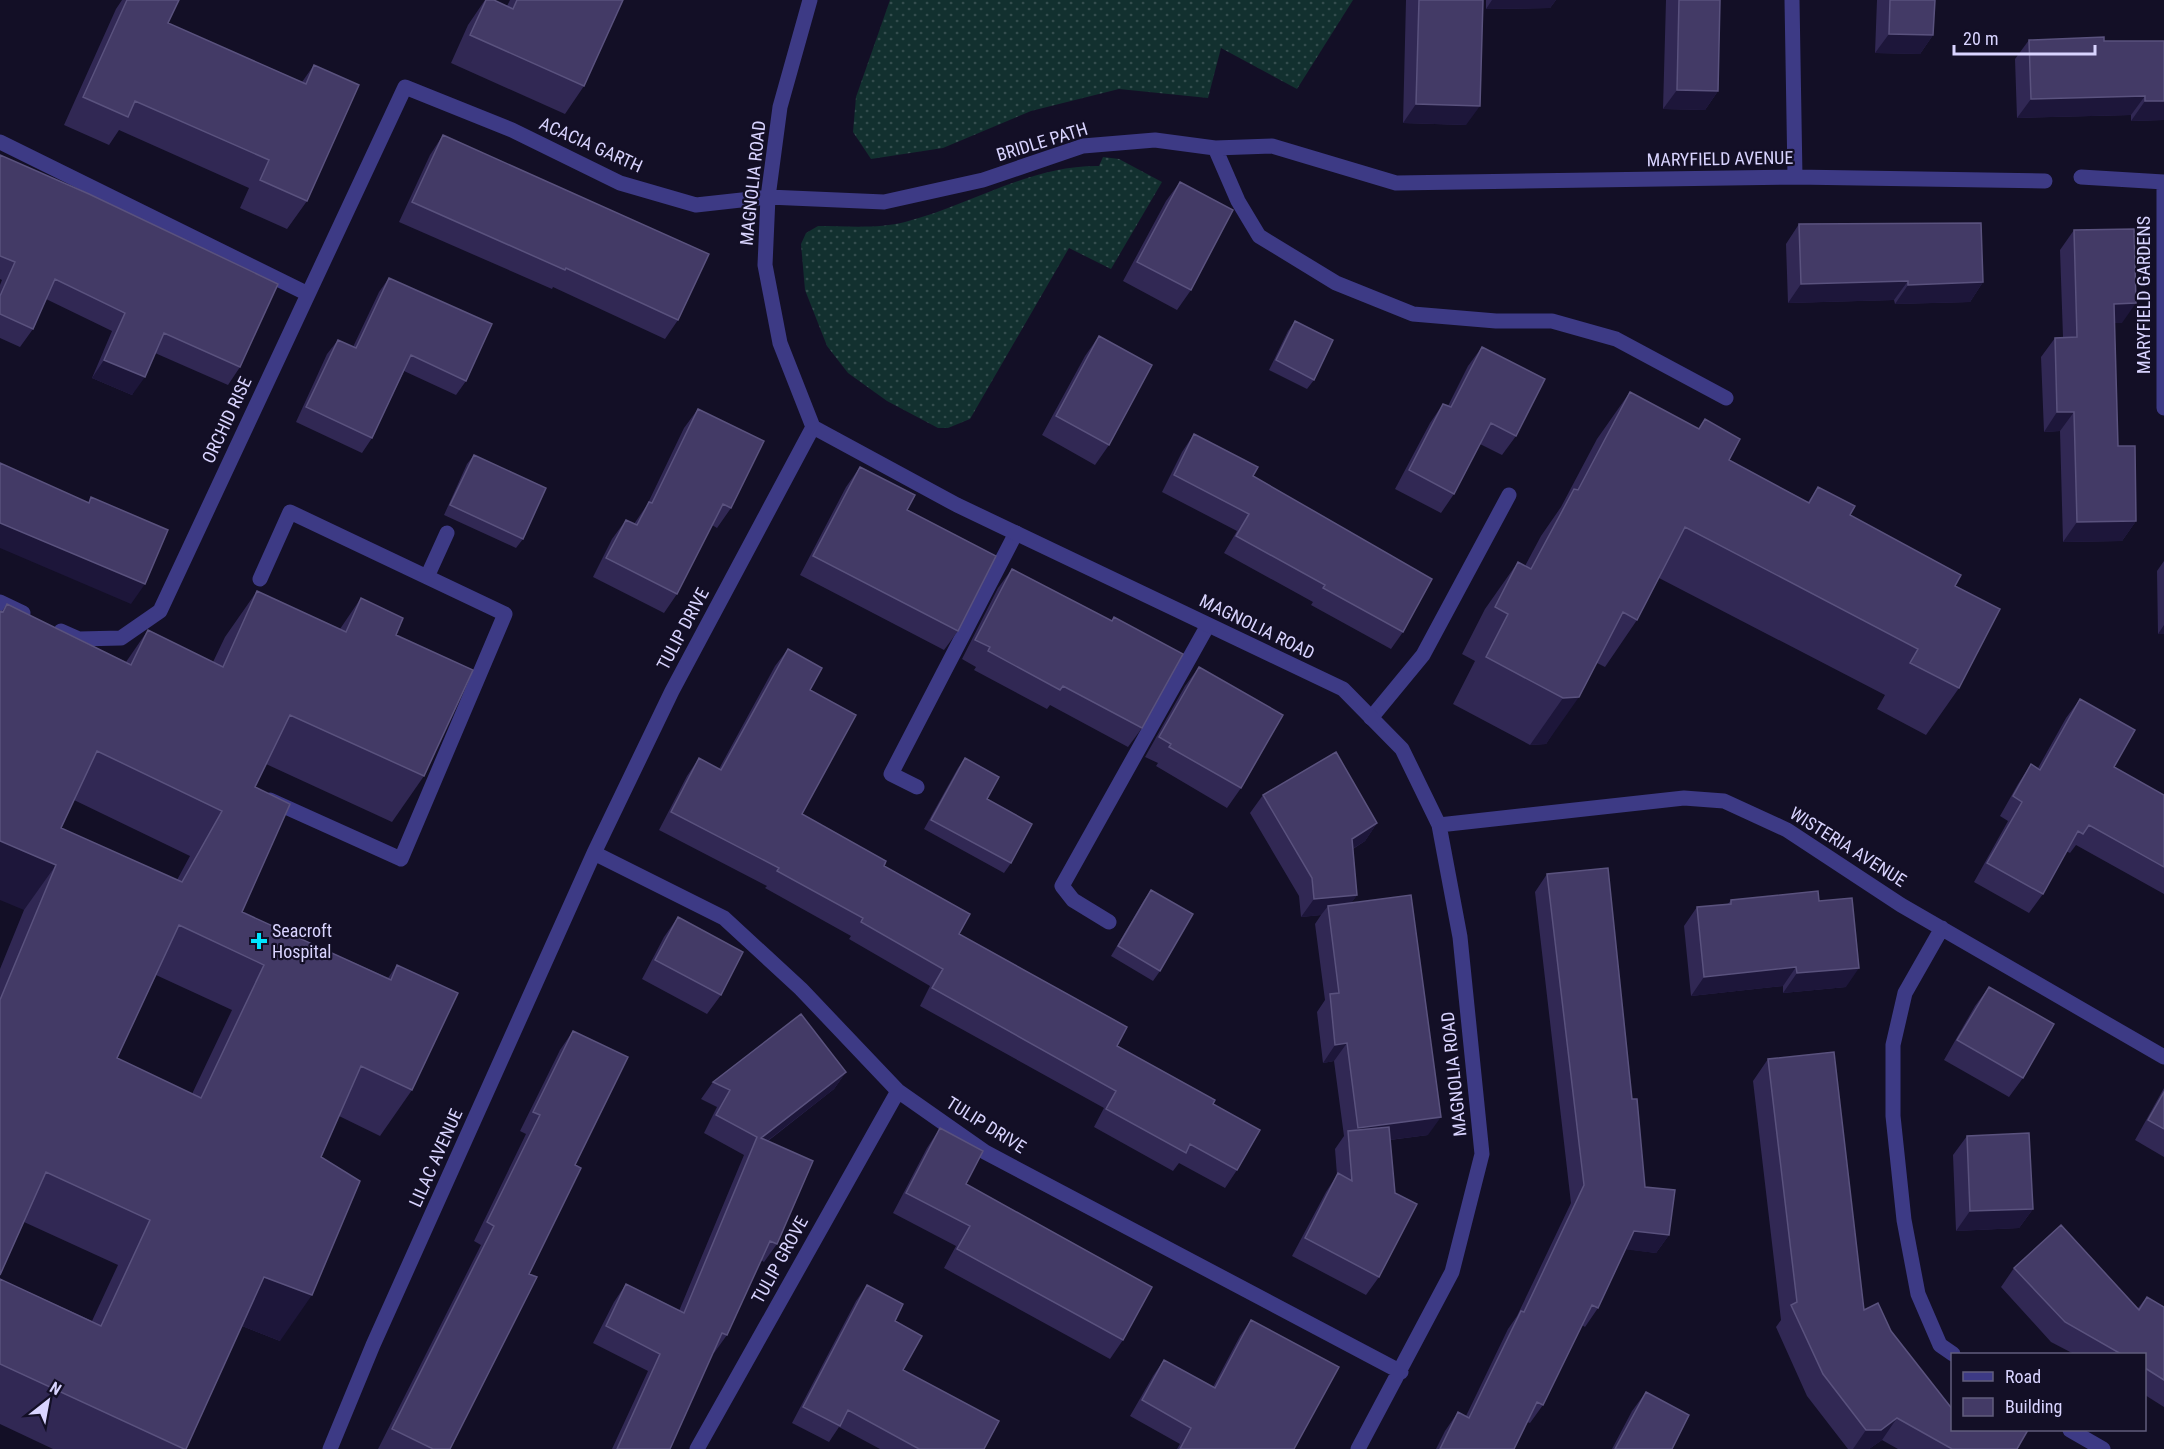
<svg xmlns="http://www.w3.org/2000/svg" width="2164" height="1449" viewBox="0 0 2164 1449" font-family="'Roboto Condensed',sans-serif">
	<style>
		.grass { fill: url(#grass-dots) }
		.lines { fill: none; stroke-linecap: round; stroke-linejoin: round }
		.service { stroke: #3d3a85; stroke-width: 15 }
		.minor { stroke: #3d3a85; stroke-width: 15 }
		.wall { fill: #312854; fill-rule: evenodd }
		.shaded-wall { fill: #1d163a }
		.building { fill: #433a66; stroke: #5a527e; stroke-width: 1.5; fill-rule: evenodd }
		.poi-dot { fill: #00e5ff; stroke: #130f26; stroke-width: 2 }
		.labels { text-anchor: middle; stroke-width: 4.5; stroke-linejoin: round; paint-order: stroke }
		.street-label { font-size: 18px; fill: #d9d4ff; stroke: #130f26 }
		.poi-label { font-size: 18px; fill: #d9d4ff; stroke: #130f26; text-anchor: start }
	</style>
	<defs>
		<pattern id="grass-dots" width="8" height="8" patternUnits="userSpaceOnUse" patternTransform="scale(1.5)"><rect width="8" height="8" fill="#12302f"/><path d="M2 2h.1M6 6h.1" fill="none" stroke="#344d4e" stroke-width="1.8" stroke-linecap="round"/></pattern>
	</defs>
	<rect width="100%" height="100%" fill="#130f26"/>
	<path class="grass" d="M890,0H1353L1297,89L1221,48L1208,98L1119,89L1031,111L943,148L871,159L853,132L856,97Z
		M1103,157L1119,159L1162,182L1111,269L1069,248L970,419L948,428H938L887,401L848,373L827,346L805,290L801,244L806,233L818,226C845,226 879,229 905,222C971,205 1030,165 1099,166Z"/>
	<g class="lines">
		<path class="service" d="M427,577L447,533
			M260,579L290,512L505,614L401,859L270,800
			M1371,718L1423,655L1509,495
			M917,787L891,774L1016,533
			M1109,922L1073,900L1062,886L1208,625"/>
		<path class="minor" d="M810,0L780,107L768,197L765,265L780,343L813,427L957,505L1343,689L1402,749L1439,825L1460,937L1482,1154L1452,1272L1358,1449
			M1792,0L1795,177
			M0,142L308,294
			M1215,148L1238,201L1259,236L1336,283L1413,314L1496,321H1552L1616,339L1726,398
			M2081,177L2164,182
			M2164,182V408
			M0,602L23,613
			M61,631L79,639L121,638L160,611L405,87L512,130L620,183L696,205L768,197L884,202L983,180L1083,146L1155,140L1215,148L1272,146L1396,183L1795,177L2045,181
			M1439,825L1684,798L1724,801L1787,830L1901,905L2164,1057
			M594,853L724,918L801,989L898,1091L985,1152L1401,1372
			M1942,928L1905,993L1893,1045V1116L1904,1220L1918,1294L1940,1345L1953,1354
			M2070,1430L2103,1449
			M330,1449L373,1345L594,853L672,691L813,427
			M697,1449L898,1091"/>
	</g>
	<path class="wall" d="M122,0H179L168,23L302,82L314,65L307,201L287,229L240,208L249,188L119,130L109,145L64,125L116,9Z
		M485,0H494L507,6L510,0H623L584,86L565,114L451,63L468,25Z
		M1406,0H1483L1466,125L1403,123Z
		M1486,0H1556L1550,8L1486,9Z
		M1666,0H1720L1718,91L1705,110L1663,109Z
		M1877,0H1935L1933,35L1920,54L1875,53Z
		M2029,40L2104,41L2164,120L2131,121V115L2017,118L2015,59Z
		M443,135L678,320L665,339L553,287L552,289L399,222L430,155Z
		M0,155L240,367L228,385L155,353L132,395L92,378L112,331L46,299L33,329L20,347L0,338V285L2,280L0,279Z
		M1180,182L1191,290L1177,310L1123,281L1166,201Z
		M1799,224L1983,282L1970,302L1895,304L1894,300L1788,303L1786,244Z
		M2074,230L2122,323H2114L2118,446L2136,521L2122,541L2063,542L2060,431L2044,432L2041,357L2055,338L2063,337L2060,250Z
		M389,278L466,381L456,395L404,371L372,438L362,453L296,422L327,354L338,340L353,347L379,292Z
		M1295,321L1314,380L1307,389L1269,370L1288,331Z
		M1099,336L1109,445L1095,465L1042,435L1085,356Z
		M1482,347L1516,436L1502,455L1480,444L1454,494L1441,513L1395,489L1430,423L1443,404L1448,406L1468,366Z
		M1630,392L1698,429L1705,419L1729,460L1808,502L1818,487L1850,515L1955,586L1959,688L1926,735L1877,709L1885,695L1659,578L1637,620L1605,667L1597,663L1546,744L1530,745L1453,704L1475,661L1462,654L1485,609L1518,562L1525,566L1541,536L1561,507L1597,439Z
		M698,409L731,508L717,528L712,525L677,594L664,613L593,577L612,539L626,520L634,524L647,505L684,428Z
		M1194,434L1253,476L1403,632L1391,649L1311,605L1313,602L1224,553L1237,531L1162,492L1182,452Z
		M474,455L523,539L516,548L444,515L467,464Z
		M860,467L907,510L958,631L944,650L800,575L846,487Z
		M2164,561V634H2158L2157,571Z
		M1012,569L1111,621L1114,617L1142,728L1128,747L1050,705L1047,709L974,670L976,667L962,659L998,588Z
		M257,591L340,629L361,598L396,635L424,776L392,822L266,764L255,787L242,912L388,978L397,965L412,1090L380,1136L339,1116L321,1157L280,1341L242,1326L186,1449H53L0,1424V1279L92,1321L118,1265L24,1222L0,1275V969L24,910L2,611L7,604L126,662L148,630L213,662L225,637ZM74,800L190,856L177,880L61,828ZM156,975L232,1010L192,1094L117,1058Z
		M788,649L810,690L802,814L884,866L959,934L1117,1046L1213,1104L1237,1170L1225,1188L1179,1163L1173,1171L1094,1127L1104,1108L920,1006L930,986L849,939L851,936L765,888L767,886L659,830L687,776L699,758L719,769L775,666Z
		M1199,667L1241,788L1227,808L1156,766L1158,763L1145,757L1185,686Z
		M2080,699L2114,767L2164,795V894L2076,845L2070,853L2066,851L2043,894L2029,913L1974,882L2008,821L2000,816L2018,784L2031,764L2038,768L2066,718Z
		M965,758L987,799L1011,863L1004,873L924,829L958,768Z
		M1263,795L1377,823L1365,841L1353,849L1357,895L1351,903L1428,1135L1390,1140L1379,1277L1366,1295L1292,1256L1326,1192L1337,1175L1335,1149L1344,1136L1334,1061L1323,1063L1317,1012L1325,1000L1315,924L1321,915L1301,917L1299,896L1250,813Z
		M1547,874L1632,1099L1645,1187L1669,1235L1656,1253L1626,1249L1598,1308L1585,1327L1582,1325L1543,1405L1530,1423L1527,1422L1514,1449H1436L1445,1431L1458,1412L1466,1416L1508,1329L1517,1316L1571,1203L1535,892Z
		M1151,890L1160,971L1153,981L1111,956L1144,900Z
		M1731,900L1819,901L1846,987L1783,993V986L1691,996L1684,926L1697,907L1728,904Z
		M678,917L721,995L707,1014L642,979L664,937Z
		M1989,987L2023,1078L2009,1097L1944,1060L1975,1006Z
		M573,1031L575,1165L529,1274L450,1449H378L481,1245L474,1241L526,1134L520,1131L560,1050Z
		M1768,1059L1864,1310L1891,1331L1951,1408L1953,1406V1430L2017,1449H1898L1882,1440L1869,1449H1848L1807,1396L1776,1327L1781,1320L1753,1081Z
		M846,1072L834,1089L768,1141L777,1244L764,1262L761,1260L727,1335L714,1353L713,1352L670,1449H612L648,1371L593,1343L614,1302L626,1284L679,1311L744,1155L704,1133L717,1107L701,1099L713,1082Z
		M2164,1088V1157L2135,1140Z
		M940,1128L966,1184L1123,1340L1110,1359L944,1268L956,1246L893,1213L927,1148Z
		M1967,1136L2033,1209L2019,1228L1956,1231L1953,1155Z
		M2014,1268L2138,1308L2147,1297L2164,1307V1407L2145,1395V1354H2074L2051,1342L2001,1287Z
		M867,1285L895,1321L903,1370L984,1449H880L839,1427L829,1442L792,1423L856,1301Z
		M1251,1320L1294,1449H1177L1180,1444L1130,1416L1153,1376L1164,1360L1213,1387L1240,1336Z
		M1646,1392L1672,1449H1612L1632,1411Z"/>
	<path class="shaded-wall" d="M1492,0H1556L1550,8L1486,9Z
		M1889,34L1933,35L1920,54L1875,53Z
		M1677,90L1718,91L1705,110L1663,109Z
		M2145,96L2131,115L2017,118L2031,99Z
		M2145,101H2164V120L2131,121Z
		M1416,104L1480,106L1466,125L1403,123Z
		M1908,281L1894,300L1788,303L1801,284Z
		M1983,282L1970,302L1895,304L1908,285Z
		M2136,303L2122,323H2100L2114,304Z
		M104,360L145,377L132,395L92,378Z
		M2057,412H2074L2060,431L2044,432Z
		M2136,521L2122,541L2063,542L2077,522Z
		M0,523L145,584L131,604L0,548Z
		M2164,625V634H2158Z
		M1579,697L1546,744L1530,745L1563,698Z
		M1377,823L1365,841L1339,857L1352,839Z
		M0,841L56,865L24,910L0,900Z
		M1357,895L1344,913L1328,906L1321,915L1301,917L1314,899Z
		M1796,967L1783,986L1691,996L1704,977Z
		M1859,968L1846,987L1783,993L1797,973Z
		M1347,1043L1334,1061L1323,1063L1335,1045Z
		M846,1072L834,1089L749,1155L761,1138Z
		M1441,1117L1428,1135L1349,1145L1348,1141L1358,1128Z
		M2033,1209L2019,1228L1956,1231L1970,1211Z
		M1634,1231L1669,1235L1656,1253L1622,1249Z
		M264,1277L312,1295L280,1341L232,1322Z
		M1897,1418L1882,1440L1869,1449H1853L1866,1430Z"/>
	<path class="building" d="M127,0H179L168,23L306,84L314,65L359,85L307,201L260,180L269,160L135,101L128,117L83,97Z
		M486,0H494L513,9L517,0H623L584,86L470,35Z
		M1419,0H1483L1480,106L1416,104Z
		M1679,0H1720L1718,91L1677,90Z
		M1890,0H1935L1933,35L1889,34Z
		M2104,37V41H2164V101H2145V96L2031,99L2029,40Z
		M443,135L709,254L678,320L566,268L565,270L412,202Z
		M0,155L89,194L278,284L240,367L164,333L145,377L104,360L125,313L55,279L33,329L0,314V296L15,262L0,256Z
		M1180,182L1233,210L1191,290L1137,262Z
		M1981,223L1983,282L1908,285V281L1801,284L1799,224Z
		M2134,229L2136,303L2114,304L2118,446H2135L2136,521L2077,522L2074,412H2057L2055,338L2077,337L2074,230Z
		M389,278L492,324L466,381L411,355L372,438L306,407L338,340L356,348Z
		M1295,321L1333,340L1314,380L1276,360Z
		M1099,336L1152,365L1109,445L1056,416Z
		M1482,347L1545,379L1516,436L1491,423L1454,494L1409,470L1443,404L1451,407Z
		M1630,392L1699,429L1705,419L1740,439L1729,460L1809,503L1818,487L1855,506L1850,515L1961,575L1955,586L2000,609L1959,688L1910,663L1918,649L1685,527L1637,620L1623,612L1579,697L1563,698L1486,657L1508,614L1495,607L1518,562L1531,569L1574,489L1578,490Z
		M698,409L764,441L731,508L723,504L677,594L606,558L626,520L637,525L649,502L652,503Z
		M1194,434L1258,467L1253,476L1432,579L1403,632L1323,588L1325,585L1236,536L1249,514L1174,475Z
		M474,455L546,488L523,539L450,505Z
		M0,463L89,503L91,497L168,530L145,584L0,523Z
		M860,467L915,495L907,510L996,556L958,631L813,556Z
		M1012,569L1112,621L1114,617L1183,654L1142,728L1063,686L1060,690L988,651L990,647L975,640Z
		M257,591L346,632L361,598L403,618L396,635L473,670L424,776L290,715L255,787L290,804L242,912L391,980L397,965L458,993L412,1090L361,1066L321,1157L360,1181L312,1295L264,1277L186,1449H184L0,1364V1279L101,1326L150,1220L46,1172L0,1275V1000L56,865L0,841V611L3,612L7,604L131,665L148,630L223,667ZM97,751L222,811L182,882L61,828ZM179,925L264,965L201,1098L117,1058Z
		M788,649L822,668L810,690L856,715L802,814L886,861L884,866L970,914L959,934L1127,1027L1117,1046L1215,1100L1213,1104L1260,1130L1237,1170L1190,1144L1186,1153L1106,1109L1116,1091L932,988L943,969L861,922L863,918L777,871L779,868L671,812L699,758L721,770Z
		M1199,667L1283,715L1241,788L1169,747L1171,744L1159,737Z
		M2080,699L2135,730L2114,767L2164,795V867L2089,825L2083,834L2078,831L2043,894L1987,863L2022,802L2013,796L2031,764L2040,770Z
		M1336,752L1377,823L1352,839L1357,895L1314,899L1312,878L1263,795Z
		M965,758L999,777L987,799L1032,824L1011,863L931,820Z
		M1608,868L1632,1099H1637L1645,1187L1675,1190L1669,1235L1634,1231L1598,1308L1592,1305L1543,1405L1537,1402L1514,1449H1440L1458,1412L1469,1418L1521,1311L1524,1312L1584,1185L1547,874Z
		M1151,890L1193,914L1160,971L1118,946Z
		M1818,891L1819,901L1852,898L1859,968L1797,973L1796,967L1704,977L1697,907L1731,904V900Z
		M1411,895L1441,1117L1358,1128L1347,1043L1335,1045L1330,994L1339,993L1328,906Z
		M678,917L743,952L721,995L655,960Z
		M1989,987L2054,1024L2023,1078L1957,1040Z
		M801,1014L846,1072L761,1138L813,1161L777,1244L770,1241L727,1335L722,1333L670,1449H617L660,1354L606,1326L626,1284L684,1313L757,1137L716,1115L730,1090L713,1082Z
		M573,1031L628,1057L575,1165L581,1168L529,1274L537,1277L450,1449H433L392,1429L494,1226L487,1222L540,1115L533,1112Z
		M1834,1052L1864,1310L1878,1303L1891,1331L1953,1410V1430H2028L2017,1449H1952L1897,1418L1881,1430H1866L1823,1374L1791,1305L1797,1302L1768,1059Z
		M2164,1092V1129L2148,1120Z
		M1389,1127L1395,1193L1417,1204L1379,1277L1305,1238L1338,1173L1352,1181L1348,1131Z
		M940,1128L983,1151L966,1184L1152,1287L1123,1340L957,1249L970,1226L906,1193Z
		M2029,1133L2033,1209L1970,1211L1967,1136Z
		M2061,1225L2139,1310L2147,1297L2164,1307V1380L2145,1368V1354H2121L2065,1322L2014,1268Z
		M867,1285L903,1304L895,1321L922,1336L903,1370L999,1421L984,1449H919L848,1410L840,1426L803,1407Z
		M1251,1320L1339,1367L1294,1449H1180L1191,1428L1142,1400L1164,1360L1215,1388Z
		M1646,1392L1689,1415L1672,1449H1615Z"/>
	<path class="poi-dot" d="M256 932h6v6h6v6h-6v6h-6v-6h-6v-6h6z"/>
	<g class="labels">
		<g class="street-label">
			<text transform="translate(1042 142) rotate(-17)" y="6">BRIDLE PATH</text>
			<text transform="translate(591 145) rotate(24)" y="6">ACACIA GARTH</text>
			<text transform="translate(1720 159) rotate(-1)" y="6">MARYFIELD AVENUE</text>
			<text transform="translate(753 183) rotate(-84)" y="6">MAGNOLIA ROAD</text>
			<text transform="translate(2144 295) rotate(-90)" y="6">MARYFIELD GARDENS</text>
			<text transform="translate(227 420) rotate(-65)" y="6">ORCHID RISE</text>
			<text transform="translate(1257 627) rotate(26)" y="6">MAGNOLIA ROAD</text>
			<text transform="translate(683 629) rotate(-62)" y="6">TULIP DRIVE</text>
			<text transform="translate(1848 847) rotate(32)" y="6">WISTERIA AVENUE</text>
			<text transform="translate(1454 1074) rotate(-96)" y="6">MAGNOLIA ROAD</text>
			<text transform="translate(986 1125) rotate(32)" y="6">TULIP DRIVE</text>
			<text transform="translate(436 1158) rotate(-66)" y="6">LILAC AVENUE</text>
			<text transform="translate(780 1260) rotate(-61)" y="6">TULIP GROVE</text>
		</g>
		<g class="poi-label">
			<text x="272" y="937">Seacroft<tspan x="272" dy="21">Hospital</tspan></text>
		</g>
	</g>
	<rect x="1951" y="1353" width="195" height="78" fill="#130f26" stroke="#625e7d" stroke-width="1.5"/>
	<rect x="1963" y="1372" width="30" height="9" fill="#3d3a85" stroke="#625e7d" stroke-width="1.5"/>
	<text x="2005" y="1383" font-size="18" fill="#d9d4ff">Road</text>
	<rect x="1963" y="1398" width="30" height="18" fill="#433a66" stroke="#625e7d" stroke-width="1.5"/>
	<text x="2005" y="1413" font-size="18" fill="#d9d4ff">Building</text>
	<g transform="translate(48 1401) rotate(31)" stroke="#130f26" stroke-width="4.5" paint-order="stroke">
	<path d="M0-4.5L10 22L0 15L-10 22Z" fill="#d9d4ff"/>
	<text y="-9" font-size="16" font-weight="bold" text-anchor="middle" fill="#d9d4ff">N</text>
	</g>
	<path d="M1954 45v9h141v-9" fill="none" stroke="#d9d4ff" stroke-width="3"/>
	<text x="1963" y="45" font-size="18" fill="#d9d4ff" stroke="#130f26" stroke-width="4.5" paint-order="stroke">20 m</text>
</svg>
